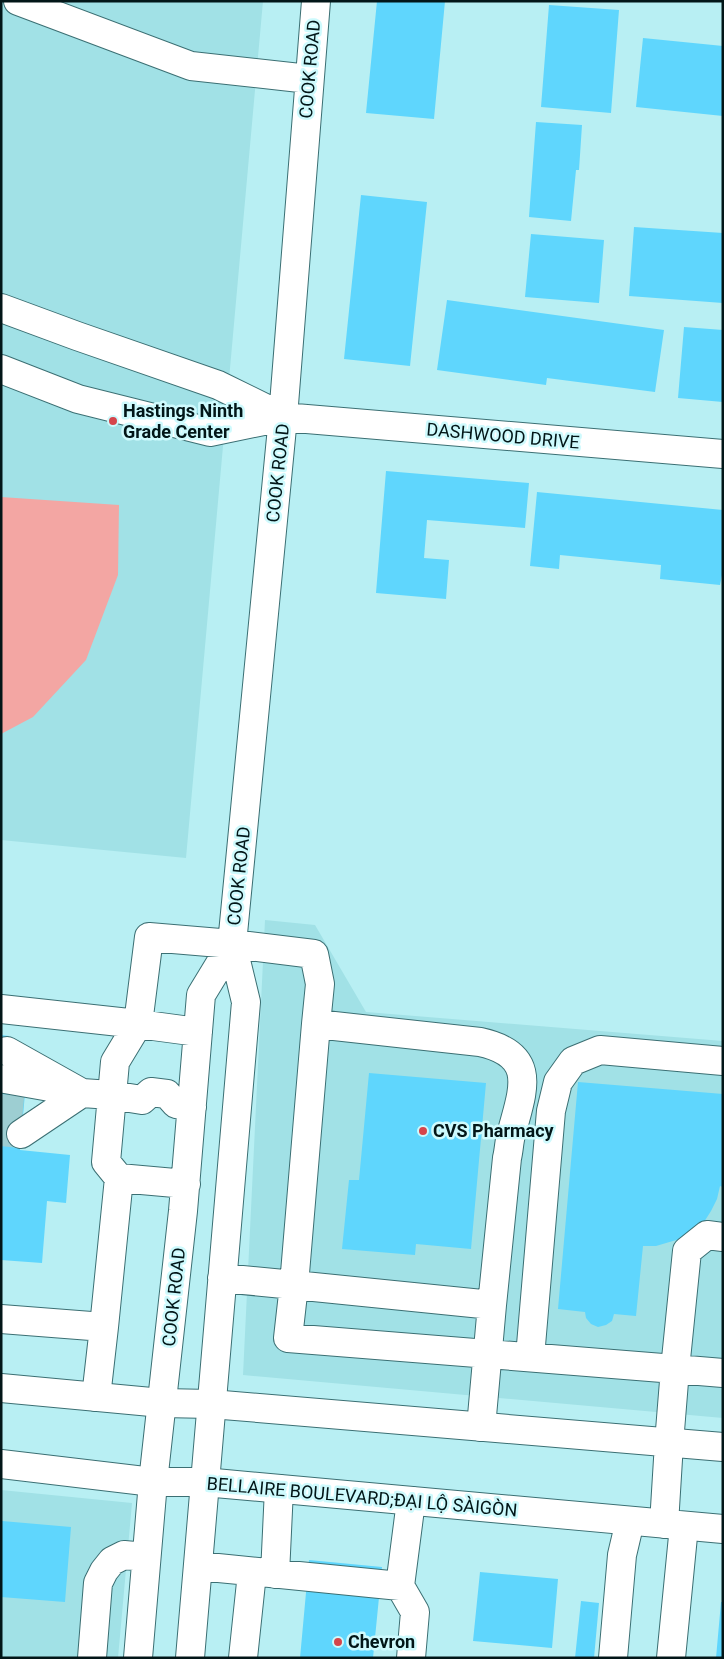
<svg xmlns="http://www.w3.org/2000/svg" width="724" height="1659" viewBox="0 0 724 1659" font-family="Roboto,sans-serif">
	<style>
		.built { fill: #a1e1e6 }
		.green { fill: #f3a6a3 }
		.building { fill: #5fd6fd }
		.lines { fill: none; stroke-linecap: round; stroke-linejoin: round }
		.minor-tunnel { stroke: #9dced2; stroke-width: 28; stroke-dasharray: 28 14; stroke-linecap: butt }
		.minor-casing { stroke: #3b6f73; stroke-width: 30 }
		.major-casing { stroke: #3b6f73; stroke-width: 30 }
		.minor { stroke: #fff; stroke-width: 28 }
		.major { stroke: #fff; stroke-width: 28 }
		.poi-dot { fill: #d5454b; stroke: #cefafd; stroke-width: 2 }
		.labels { text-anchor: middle; stroke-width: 5; stroke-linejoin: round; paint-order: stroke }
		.street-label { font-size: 18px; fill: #021618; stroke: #cefafd }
		.poi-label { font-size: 18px; font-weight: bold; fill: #021618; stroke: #cefafd; text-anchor: start }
	</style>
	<rect width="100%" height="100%" fill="#b8eff3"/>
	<path class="built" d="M1,1H263L186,858L1,840Z
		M265,920L315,925L366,1012L723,1041V1418L243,1375Z
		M1,1490L132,1503L118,1658H1Z"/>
	<path class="green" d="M1,497L119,505L118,575L86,660L33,717L1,734Z"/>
	<path class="building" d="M377,1H445L434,119L366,113Z
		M549,5L619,10L611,113L541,107Z
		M643,38L723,46V116L636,107Z
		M536,122L582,125L579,170H576L571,221L529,217Z
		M361,195L427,202L410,366L344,359Z
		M634,227L723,233V303L629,296Z
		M531,234L604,240L599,303L525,297Z
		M447,300L664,330L655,392L547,378L546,385L437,370Z
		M684,327L723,330V402L678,398Z
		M386,471L529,483L525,528L427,520L424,558L449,560L446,599L376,593Z
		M537,492L723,510V570L720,585L660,579L661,565L560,555L559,569L530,566Z
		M1,1035L9,1036L4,1091L25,1093L20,1150L70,1155L66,1203L47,1201L42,1263L1,1260Z
		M369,1073L486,1083L471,1249L416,1244L415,1255L342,1249L349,1180H359Z
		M578,1082L723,1094V1187L720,1186L717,1199L711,1211L704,1222L694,1231L683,1238L656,1246H643L636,1316L614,1314L612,1321L606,1325L598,1327L591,1324L586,1318L585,1312L558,1309Z
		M2,1521L71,1527L65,1602L1,1597Z
		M309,1560L382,1567L373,1658H300Z
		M480,1572L558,1579L552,1648L473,1641Z
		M581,1601L599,1603L594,1658H575Z
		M721,1602H723V1658H716Z"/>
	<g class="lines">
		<path class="minor-tunnel" d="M1,1108L23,1110
			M1,1132L21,1134"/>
		<g class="minor-casing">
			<path id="minor" d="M18,1L191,66L309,79
				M1,308L77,336L218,385L283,417L210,432L78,399L1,369
				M283,417L723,454
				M1,1009L138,1024L115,1062L106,1162L119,1178L104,1327L1,1319
				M198,1032L138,1024L149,937L232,944L314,954L320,984L316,1024L294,1285L492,1305L507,1158C509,1150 509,1142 511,1135C522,1092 540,1055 480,1042L316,1024
				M7,1051L82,1093L111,1095L142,1100L151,1092L167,1094L176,1104L192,1107
				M5,1079L61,1089
				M21,1134L82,1093
				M119,1178L186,1184
				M222,1278L294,1285L288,1338L675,1369L687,1251L707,1235L723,1237
				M530,1357L551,1111L558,1082L573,1061L600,1050L723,1061
				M96,1397L104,1327
				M481,1427L492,1305
				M669,1443L675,1369L723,1373
				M198,1566L400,1586
				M275,1574L279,1489
				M92,1658L98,1583L104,1571L112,1561L124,1555L146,1557
				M138,1658L153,1482L183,1211L201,995L232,944
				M190,1658L246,1002L232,944L283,417L316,1
				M243,1658L252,1573
				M411,1658L415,1612L400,1586L411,1501
				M613,1658L622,1555L630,1521
				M671,1658L684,1526"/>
		</g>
		<g class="major-casing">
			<path id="major" d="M1,1388L162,1403L211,1404L723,1447
				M1,1464L153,1482H204L723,1529
				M664,1524L669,1443"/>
		</g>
		<use href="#minor" class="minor"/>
		<use href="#major" class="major"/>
	</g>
	<g class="poi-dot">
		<circle cx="113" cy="421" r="5"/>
		<circle cx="423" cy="1131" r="5"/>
		<circle cx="338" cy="1642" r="5"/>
	</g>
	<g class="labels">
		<g class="street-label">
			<text transform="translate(310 69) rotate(-85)" y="6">COOK ROAD</text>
			<text transform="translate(503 436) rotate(5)" y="6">DASHWOOD DRIVE</text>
			<text transform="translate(278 473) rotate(-84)" y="6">COOK ROAD</text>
			<text transform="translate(239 876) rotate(-84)" y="6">COOK ROAD</text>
			<text transform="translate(174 1297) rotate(-84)" y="6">COOK ROAD</text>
			<text transform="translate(362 1497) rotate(5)" y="6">BELLAIRE BOULEVARD;ĐẠI LỘ SÀIGÒN</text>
		</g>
		<g class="poi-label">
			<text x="123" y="417">Hastings Ninth<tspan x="123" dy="21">Grade Center</tspan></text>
			<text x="433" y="1137">CVS Pharmacy</text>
			<text x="348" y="1648">Chevron</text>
		</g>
	</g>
	<rect width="724" height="1659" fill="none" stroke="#021618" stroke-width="5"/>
</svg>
